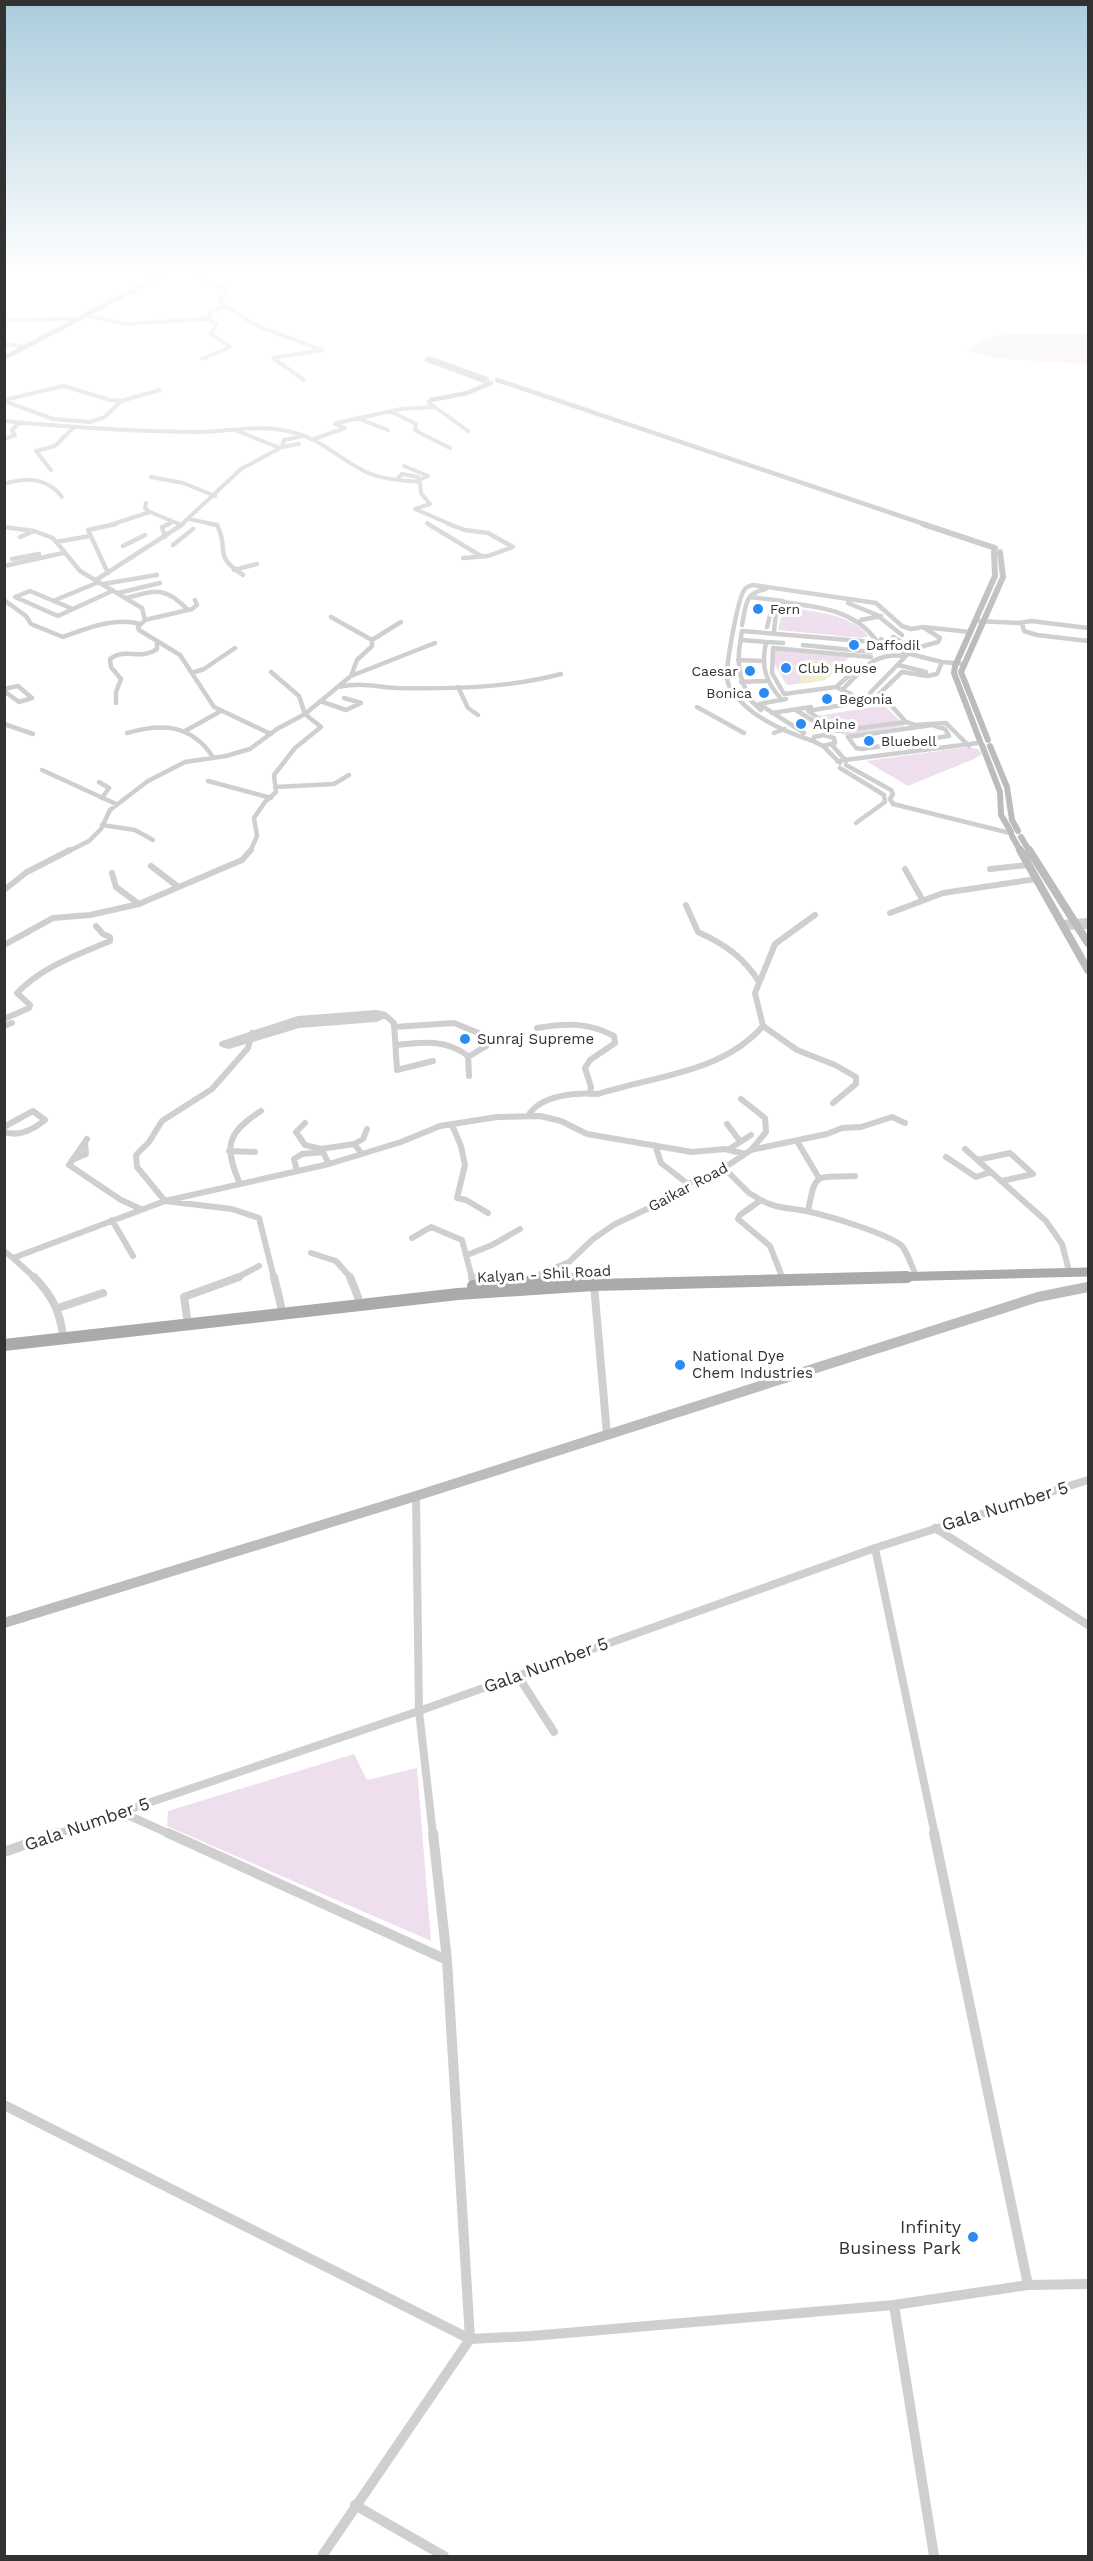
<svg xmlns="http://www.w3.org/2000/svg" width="1093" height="2561" viewBox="0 0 1093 2561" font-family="'Work Sans',sans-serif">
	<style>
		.green { fill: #efdfee }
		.water { fill: #f0efcb }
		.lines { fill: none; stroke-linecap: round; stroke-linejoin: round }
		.street-far4 { stroke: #cfcfcf; stroke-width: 4 }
		.street-far3 { stroke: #cfcfcf; stroke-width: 4.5 }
		.street-far2 { stroke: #cfcfcf; stroke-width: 6 }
		.street-far1 { stroke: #cfcfcf; stroke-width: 8 }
		.street { stroke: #cfcfcf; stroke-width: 10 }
		.secondary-far3 { stroke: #bcbcbc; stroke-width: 4.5 }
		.secondary-far2 { stroke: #bcbcbc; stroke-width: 6 }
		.secondary-far1 { stroke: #bcbcbc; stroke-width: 8 }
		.secondary { stroke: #bcbcbc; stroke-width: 10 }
		.primary-far1 { stroke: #aaa; stroke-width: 9 }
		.primary { stroke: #aaa; stroke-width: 12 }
		.poi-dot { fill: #2a8cf3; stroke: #fff; stroke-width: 2 }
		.labels { text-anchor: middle; stroke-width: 6; stroke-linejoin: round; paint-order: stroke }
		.far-poi-label { font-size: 14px; fill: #323232; stroke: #fff; text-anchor: start }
		.poi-label { font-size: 15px; fill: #323232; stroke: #fff; text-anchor: start }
		.street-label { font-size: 15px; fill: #323232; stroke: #fff }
		.near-street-label { font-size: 18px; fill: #323232; stroke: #fff }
		.near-poi-label { font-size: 18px; fill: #323232; stroke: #fff; text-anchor: end }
	</style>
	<rect width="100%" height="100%" fill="#fff"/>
	<path class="green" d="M1088,334V364L992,358L966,350L983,340L999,335Z
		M787,607C812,611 852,614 868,636L862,638L778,630L783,608Z
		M775,648L852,655L826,679L790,685L786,684L774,663Z
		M884,705L905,726L846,736L811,717Z
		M968,747L978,749L982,754L974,759L908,786L866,761Z
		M354,1754L367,1780L417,1768L431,1941L167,1826L168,1811Z"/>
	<path class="water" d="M811,660L843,664L825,680L802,684L800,676L813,677L820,674L813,671L798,674L793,665Z"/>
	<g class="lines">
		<path class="street-far4" d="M194,274L209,284L229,290L219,301L255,325L322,350
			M84,315L126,324L205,319L209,318L210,312L226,307
			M4,320L75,319
			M4,344L25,347
			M202,359L230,347L211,334L217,324L207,319
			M304,380L273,358L322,350
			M4,400L64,386L110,400L121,401
			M4,401L53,419L90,422L105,417L121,401L160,390
			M428,402L468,431
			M390,411L416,424L415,429L418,432L450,448
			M357,418L388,430
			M4,421C69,427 134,432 200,432C227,432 255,425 282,430C320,436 334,456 366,472C383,480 402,480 420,482L421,493L430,504L415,509L452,525
			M235,430L280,448
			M4,439L15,435L12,430L20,422
			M314,439L345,428L335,424L337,423L401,409L433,407
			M282,447L299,444
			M404,466L428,476L417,481
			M51,470L36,451L55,446L74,427
			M151,477L183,483L215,496
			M397,479L402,474L418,477
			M4,484C26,477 47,477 62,497
			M146,503L145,508L148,511L181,525
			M189,519L217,525
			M427,523L430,525
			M110,525L150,512
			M166,525L172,522
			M181,525L241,469L282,447L284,440L303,436"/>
		<path class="street-far3" d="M178,524L181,525
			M210,524L217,525C230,550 212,555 243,575
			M428,524L481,556
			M448,524L465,530L488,533L513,547
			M4,527L34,531L53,538L80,571L142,608L145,620L138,627L139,630L180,655L214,707L271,734
			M20,537L34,531
			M165,537L162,527L169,524
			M56,542L90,536
			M173,545L193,529
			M123,546L145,535
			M463,558L488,556L513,547
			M12,559L39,554
			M4,566L63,553
			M234,570L257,564
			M108,573L88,530L116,524
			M96,580L183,524
			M103,584L157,575
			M30,591L73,609L58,616L15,597Z
			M118,593L160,583
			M750,597L783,601
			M126,598C156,590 165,586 188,610
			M4,600L26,616L31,624L63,637C88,628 114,617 140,624
			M53,601L99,582
			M848,603L877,615L902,635
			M73,609L110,592
			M331,617L372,640
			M145,620L192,609L197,605L195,600
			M861,620L881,616
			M978,621L1019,623L1031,621L1088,628
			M1022,623L1024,631L1037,635L1088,641
			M742,625C746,606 744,593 766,589
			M767,627L774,600
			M923,627L970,632
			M774,631L777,604L782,602C818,607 853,609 876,640
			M893,637L906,645
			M881,639L890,645L902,647
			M741,640L766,642
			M871,640H876L883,647
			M803,645L871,652
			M738,660L762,661
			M942,662L964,664
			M898,665L926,672
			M271,672L299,696L305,714
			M192,673L204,669L235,648
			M351,676L357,660L372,646V640L401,622
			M741,682L766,681
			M338,687C364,682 374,687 398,688C452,689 509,688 561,674
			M458,687L468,708L478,715
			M836,687L784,694L772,673L773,648L871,657
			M844,688C865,667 874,652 906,656
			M4,689L18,686L32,698L19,702L4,691
			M882,698L808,711L837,731L906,722L915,725L946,723L969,746
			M786,699L759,704L804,733
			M873,699L870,693L906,656
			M782,700C765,681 761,667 766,642L783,643
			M320,701L346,710L361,703L344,698
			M859,702L851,694L836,687L861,665
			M116,703V692L121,679L111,667L110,659C126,647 140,661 157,649V641
			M697,707L744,733
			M761,710L743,693L746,690C736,670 738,652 742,631L873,642
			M796,710L815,722
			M772,713L811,707
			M4,724L33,734
			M932,725L945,729L949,736L862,749L856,748L848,737Z
			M185,731L221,711
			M127,733C162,723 191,724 213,757
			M774,733L785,729
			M824,735L834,738L835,743L823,746L813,741L814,737Z
			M813,741C785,732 749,716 732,691C728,686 727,680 727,674C727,661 738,596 745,589C747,586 750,586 753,585L876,603L902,626L911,629L923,627L940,638L938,642L902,652L942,662L937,674L927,676L902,672L880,693L906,722
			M832,745L846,761
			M823,746L840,763
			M837,761L978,743
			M846,765L891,790L893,794L890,799L893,804L1010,833
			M840,768L884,795L885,802L856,823
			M42,770L116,804
			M208,781L271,798
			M99,782L109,788L102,798
			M275,787L334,784L349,775
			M102,825L135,830L153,840
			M67,852L89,841L101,829L110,810L148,781L185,762L226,756L250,749L277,729L305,714L351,676L435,643
			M250,852L257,836L254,818L265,802L276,792L274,775L295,748L321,727L305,714"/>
		<path class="street-far2" d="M151,866L177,886
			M905,869L922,899
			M990,869L1028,865
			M112,873L116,887L139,904
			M4,890L27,872L70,850
			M686,905L698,932C724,944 744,957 759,982
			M890,913L943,893L1036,879
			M1060,923L1088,921
			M1063,927L1088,926
			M4,945L53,918L90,915L139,904L242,860L251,850
			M376,1013L385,1015L376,1019L299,1025L229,1046L222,1044L298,1019Z
			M385,1015L394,1023L397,1070L433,1061
			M4,1019L29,1008L30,1005L17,993C43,966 77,955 110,941V937L103,934L96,926
			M4,1026L12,1023
			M763,1026L797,1050L835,1065L856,1077V1084L833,1103
			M763,1026L755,993L775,944L815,915
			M394,1027L454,1023L493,1039L491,1043L468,1057
			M537,1028C565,1023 588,1022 614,1036L615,1043L590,1060L585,1068L591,1087L590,1094
			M252,1033L248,1048L212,1089L162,1121L149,1142L136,1155L137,1167L165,1201L232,1209L259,1218L274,1278
			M396,1045C423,1042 446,1039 468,1056L469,1076
			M741,1099L765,1118L766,1132L751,1150
			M528,1116C540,1095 576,1092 598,1094C654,1076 722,1073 763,1026
			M305,1123L296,1132L305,1145L321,1149L354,1144L362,1154
			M727,1124L740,1141
			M452,1125L461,1146L465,1165L457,1198L466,1200L488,1213
			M4,1127L33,1111L45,1120C33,1130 19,1137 4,1132
			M87,1139L69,1165L121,1200L141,1209
			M797,1141L819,1178
			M354,1144L363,1139L367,1129
			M655,1145L661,1163L688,1184
			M731,1148L751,1135
			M965,1149L1046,1221L1062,1244L1068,1267
			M229,1151L255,1152
			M946,1157L976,1177L991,1172
			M72,1160L86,1154L85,1143
			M977,1160L1010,1153L1033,1174L1002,1181
			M724,1168L749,1193L761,1200
			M297,1171L294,1159L302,1154L323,1152L329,1164
			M240,1184C224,1147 226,1133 261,1111
			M808,1211C816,1170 815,1178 855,1176
			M112,1220L133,1256
			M412,1238L431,1227L462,1240L472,1278
			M4,1251L13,1258
			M311,1253L336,1261L351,1278
			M467,1255L492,1245L520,1229
			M781,1274L770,1246L738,1219L740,1215L761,1200C779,1210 791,1207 810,1212C829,1216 889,1234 902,1246C907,1252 911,1264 914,1271
			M35,1278L13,1258L165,1201L329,1164L401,1142L440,1126L497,1117L540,1116L561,1121L587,1134L692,1152L725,1149L745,1154
			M236,1278L259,1266
			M531,1278L569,1262L593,1239L615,1224L660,1203L688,1184L724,1168L751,1150L827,1134L842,1128L861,1127L892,1117L905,1123"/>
		<path class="street-far1" d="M34,1277C52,1295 61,1313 63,1338
			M274,1277L281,1306
			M350,1277L358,1297
			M472,1277L474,1286
			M528,1280L533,1277
			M594,1285L607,1435
			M58,1308L103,1293
			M187,1317L184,1297L239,1277
			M416,1496L419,1711L433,1835
			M935,1528L1088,1625
			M875,1548L935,1835
			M518,1676L554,1732
			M121,1812L172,1835
			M54,1835L419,1711L875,1548L1088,1480"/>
		<path class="street" d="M168,1833L447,1960
			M934,1833L1028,2285L1088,2284
			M4,1852L58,1833
			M4,2105L470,2339L531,2336L894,2305L1028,2285
			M894,2305L934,2556
			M355,2505L444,2556
			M322,2556L470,2339L447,1960L433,1833"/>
		<path class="secondary-far3" d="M4,358L164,274
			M497,380L927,525
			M484,381L427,360L431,359L487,379
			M431,400L467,393L491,383"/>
		<path class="secondary-far2" d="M923,524L995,548
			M988,740L961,672L1003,577L1000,552
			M980,741L954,673L955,666L995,576L994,552
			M982,745L1000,792L1001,815L1011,832
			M990,746L1007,787L1012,820L1018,831
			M1012,836L1021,852
			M1021,837L1030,852"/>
		<path class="secondary-far1" d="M1020,850L1088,970
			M1029,850L1088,943"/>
		<path class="secondary" d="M4,1623L416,1496L1038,1297L1088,1287"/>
		<path class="primary-far1" d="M850,1278L1088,1272"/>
		<path class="primary" d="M473,1286L580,1279
			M4,1345L458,1294L594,1285L907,1277"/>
	</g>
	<linearGradient id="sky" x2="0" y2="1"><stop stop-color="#abccdc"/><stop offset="0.43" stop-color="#fff"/><stop offset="1" stop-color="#fff" stop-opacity="0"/></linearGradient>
	<rect width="1093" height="633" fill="url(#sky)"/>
	<g class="poi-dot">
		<circle cx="758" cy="609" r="6"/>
		<circle cx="854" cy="645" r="6"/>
		<circle cx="786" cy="668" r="6"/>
		<circle cx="750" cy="671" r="6"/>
		<circle cx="764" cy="693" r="6"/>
		<circle cx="827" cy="699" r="6"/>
		<circle cx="801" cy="724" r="6"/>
		<circle cx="869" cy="741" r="6"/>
		<circle cx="465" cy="1039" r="6"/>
		<circle cx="680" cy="1365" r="6"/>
		<circle cx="973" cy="2237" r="6"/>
	</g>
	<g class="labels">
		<g class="far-poi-label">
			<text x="770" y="614">Fern</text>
			<text x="866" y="650">Daffodil</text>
			<text x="798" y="673">Club House</text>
			<text x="738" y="676" text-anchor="end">Caesar</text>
			<text x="752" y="698" text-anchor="end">Bonica</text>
			<text x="839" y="704">Begonia</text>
			<text x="813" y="729">Alpine</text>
			<text x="881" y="746">Bluebell</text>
		</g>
		<g class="poi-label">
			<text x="477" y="1044">Sunraj Supreme</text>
			<text x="692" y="1361">National Dye<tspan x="692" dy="17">Chem Industries</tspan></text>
		</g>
		<g class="street-label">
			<text transform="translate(688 1187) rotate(-28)" y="5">Gaikar Road</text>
			<text transform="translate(544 1274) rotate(-3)" y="5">Kalyan - Shil Road</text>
		</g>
		<g class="near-street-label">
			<text transform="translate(1005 1506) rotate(-17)" y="6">Gala Number 5</text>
			<text transform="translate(546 1665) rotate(-20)" y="6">Gala Number 5</text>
			<text transform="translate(87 1824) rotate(-19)" y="6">Gala Number 5</text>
		</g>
		<g class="near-poi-label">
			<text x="961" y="2233">Infinity<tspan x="961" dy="21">Business Park</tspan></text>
		</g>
	</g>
	<rect width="1093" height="2561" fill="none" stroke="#323232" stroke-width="12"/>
</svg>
